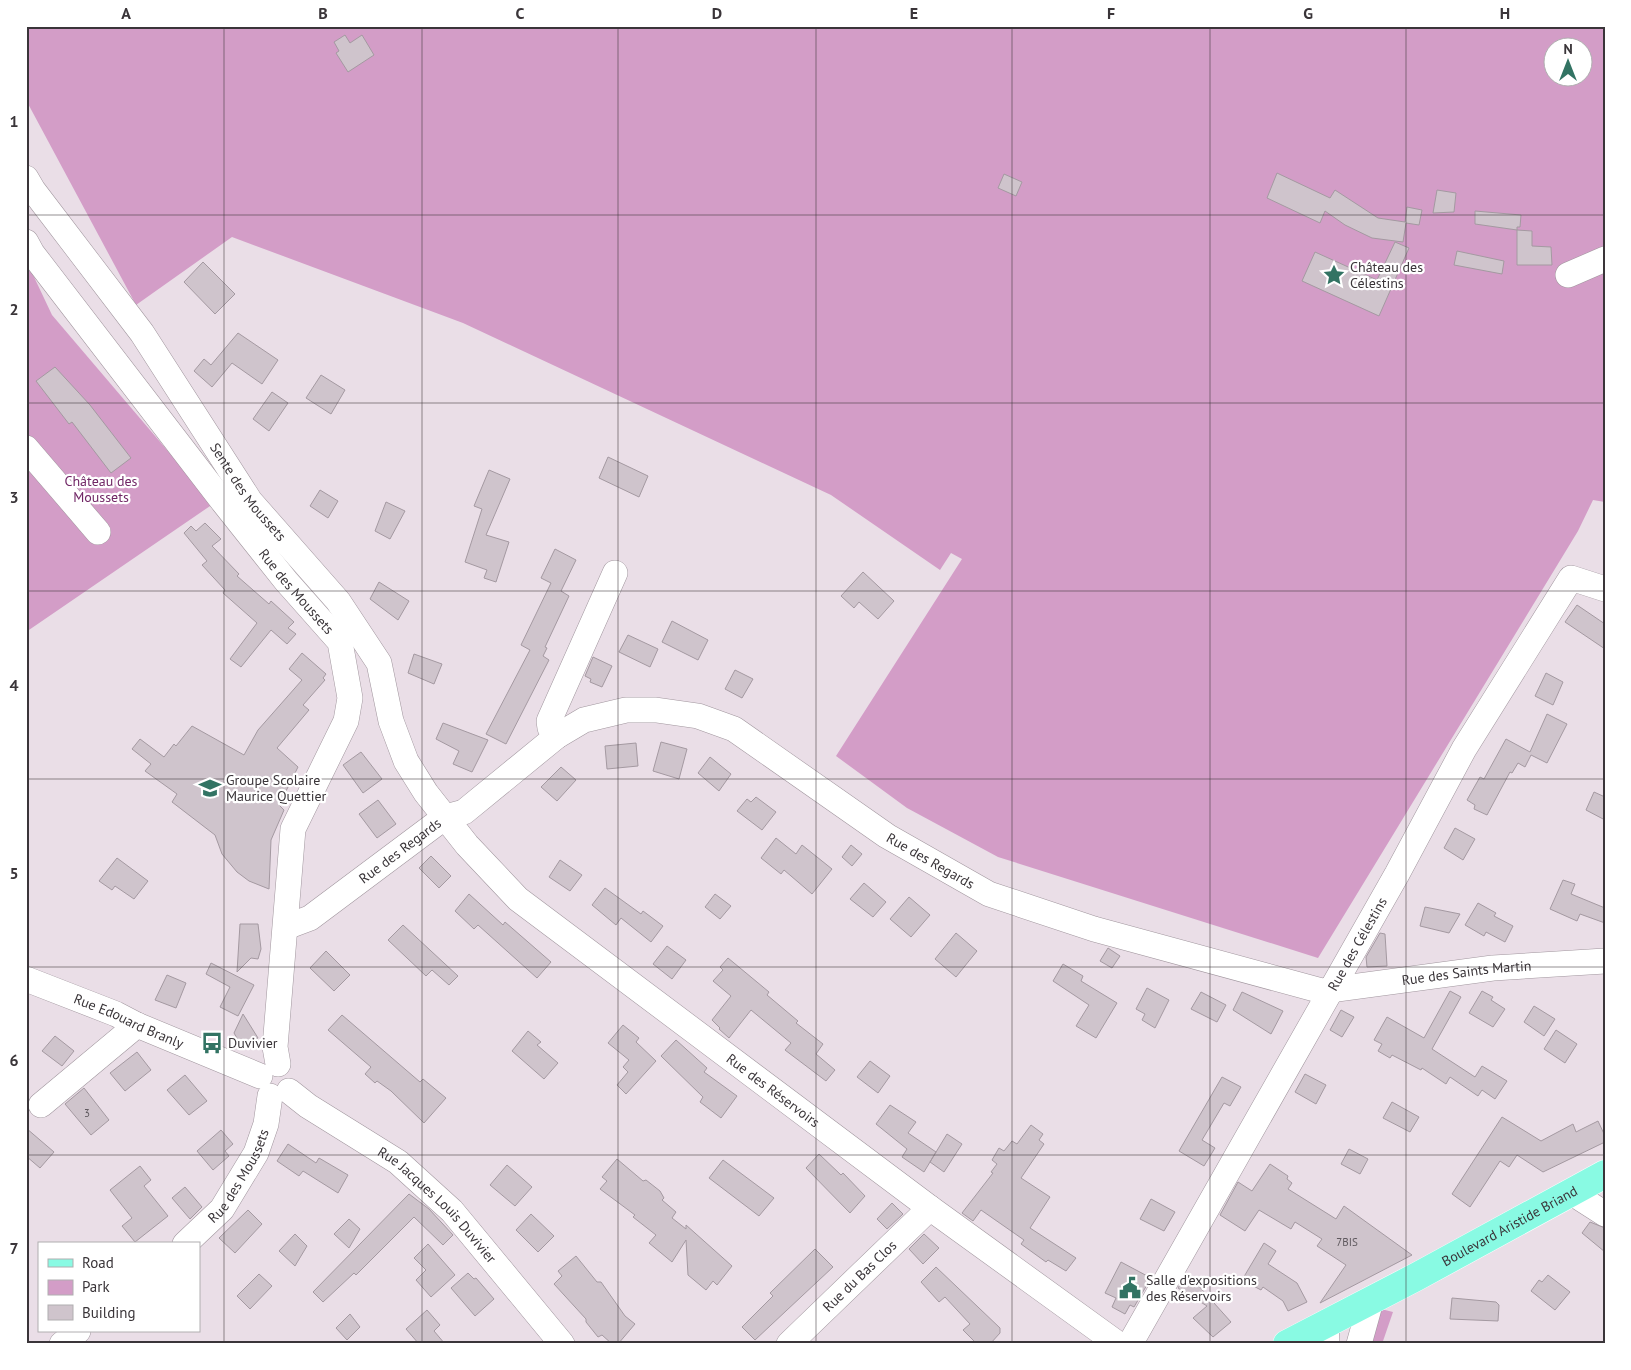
<svg xmlns="http://www.w3.org/2000/svg" width="1631" height="1370" viewBox="0 0 1631 1370" font-family="'PT Sans',sans-serif">
	<style>
		.green { fill: #d39dc7; fill-rule: evenodd }
		.building { fill: #cfc4cc; stroke: #a499a1 }
		.lines { fill: none; stroke-linecap: round; stroke-linejoin: round }
		.minor-casing { stroke: #a1969e; stroke-width: 26 }
		.major-casing { stroke: #fff; stroke-width: 29 }
		.minor { stroke: #fff; stroke-width: 25 }
		.major { stroke: #89fae3; stroke-width: 28 }
		.grid { fill: none; stroke: #3a3539; stroke-width: 1; stroke-opacity: 0.55 }
		.labels { text-anchor: middle; stroke-width: 4.5; stroke-linejoin: round; paint-order: stroke }
		.number-label { font-size: 11px; fill: #5f595e }
		.poi-label { font-size: 14px; fill: #3a3539; stroke: #fff; text-anchor: start }
		.park-label { font-size: 14px; fill: #702665; stroke: #fff }
		.street-label { font-size: 14px; fill: #3a3539; stroke: #fff }
		.neatline { fill: none; stroke: #3a3539; stroke-width: 2 }
		.grid-label { font-size: 16px; text-anchor: middle; font-weight: bold; fill: #3a3539 }
	</style>
	<rect width="100%" height="100%" fill="#eadee7"/>
	<path class="green" d="M26,26H1605V502L1593,500L1578,531L1318,958L998,857L907,808L836,756L962,559L951,553L940,570L831,495L463,323L232,237L136,305L26,100ZM1554,48H1584V78H1554Z
		M26,260L52,315L213,504L26,632Z
		M1381,1309L1393,1312L1382,1344H1364Z"/>
	<path class="building" d="M345,35L350,43L362,35L374,55L348,72L336,53L339,51L334,42Z
		M1277,173L1330,198L1335,190L1378,218L1405,222L1407,207L1422,210L1419,225L1406,223L1403,242L1372,238L1345,225L1325,211L1320,223L1267,198Z
		M1004,174L1022,182L1016,196L998,188Z
		M1437,190L1456,193L1454,212L1433,213Z
		M1475,211L1521,215L1520,227H1517V230L1475,224Z
		M1517,230L1532,231V246L1551,247L1552,265H1517Z
		M1395,242L1409,248L1379,316L1302,281L1315,252L1377,280Z
		M1457,251L1504,261L1502,274L1454,265Z
		M203,262L235,294L215,314L184,282Z
		M238,333L278,360L262,384L232,363L212,387L194,371L204,359L211,365Z
		M55,367L90,405L131,458L111,473L72,422L69,424L36,381Z
		M321,375L345,390L331,414L306,398Z
		M272,392L288,403L269,431L253,419Z
		M608,457L648,476L639,497L599,478Z
		M489,470L510,479L486,535L509,542L496,582L484,578L487,570L465,562L482,509L474,506Z
		M320,490L338,501L328,518L310,506Z
		M386,502L405,511L390,539L375,531Z
		M205,523L221,539L212,546L239,574L237,576L269,604L271,601L294,622L288,628L296,634L287,644L271,630L241,667L230,659L257,623L223,593L225,590L202,565L207,561L184,533L191,526L196,531Z
		M555,549L576,560L561,591L569,596L545,647L547,648L543,656L549,660L506,744L486,734L530,650L521,645L551,583L541,578Z
		M863,572L894,601L878,619L859,602L854,608L841,596Z
		M379,582L409,601L398,620L370,599Z
		M1577,605L1605,624V649L1565,622Z
		M672,621L708,640L698,660L662,642Z
		M628,635L658,649L650,667L619,652Z
		M302,653L326,674L323,678L325,680L303,705L309,710L277,748L298,767L279,805L284,810L271,840L269,889L249,881L237,872L222,854L215,835L172,802L177,794L145,771L151,764L132,749L140,739L164,757L174,744L176,746L192,726L244,755L258,730L302,680L289,669Z
		M414,654L442,664L434,684L408,673Z
		M593,657L612,666L602,687L590,682L591,679L585,676Z
		M735,670L753,679L742,698L725,689Z
		M1546,673L1563,682L1553,705L1535,696Z
		M1547,714L1567,724L1547,763L1531,755L1525,767L1518,763L1512,773L1510,772L1487,815L1474,809L1475,805L1467,800L1480,777L1484,779L1506,739L1530,752Z
		M443,723L488,740L472,772L453,764L459,751L436,739Z
		M661,742L687,749L679,779L653,771Z
		M636,743L638,766L607,769L605,746Z
		M361,752L382,779L363,793L343,765Z
		M710,757L731,774L719,791L698,773Z
		M561,767L576,780L557,801L541,787Z
		M1594,792L1605,797V820L1586,810Z
		M756,797L776,812L762,830L737,811L747,799L751,802Z
		M378,800L396,824L377,838L359,814Z
		M1455,828L1475,839L1463,860L1444,848Z
		M776,838L796,854L802,845L832,869L812,894L784,870L781,874L761,858Z
		M851,845L862,854L852,866L842,857Z
		M431,856L451,876L439,888L419,868Z
		M117,858L148,881L134,899L115,886L112,890L99,881Z
		M560,860L582,875L570,891L549,877Z
		M1563,880L1575,884L1571,894L1605,908V923L1580,914L1577,921L1550,909Z
		M864,883L886,902L873,917L850,899Z
		M605,888L641,914L643,911L663,926L651,942L621,918L616,925L592,905Z
		M469,894L503,925L505,922L551,962L537,978L478,925L474,929L455,911Z
		M715,894L731,906L720,919L705,907Z
		M909,897L930,915L911,937L890,919Z
		M1478,903L1496,913L1494,916L1513,926L1505,942L1486,932L1484,936L1465,925Z
		M1425,907L1460,914L1449,933L1420,926Z
		M240,924H258L261,949L258,959L251,958L237,972Z
		M403,925L458,976L449,985L432,970L426,976L388,940Z
		M956,933L977,951L956,977L935,959Z
		M1380,933L1385,934L1387,966L1367,967L1366,957Z
		M667,946L686,960L672,979L653,964Z
		M1108,948L1120,956L1112,968L1100,961Z
		M326,951L350,975L334,991L310,968Z
		M728,958L769,992L767,995L798,1021L796,1023L823,1044L816,1054L835,1070L826,1081L785,1050L791,1043L751,1010L729,1038L719,1029L720,1028L712,1020L731,996L713,981L723,970L720,967Z
		M211,963L254,985L238,1016L220,1007L230,987L206,974Z
		M1063,964L1083,976L1081,981L1117,1003L1096,1038L1076,1026L1089,1005L1053,981Z
		M167,975L186,983L176,1008L155,1000Z
		M1147,988L1169,1000L1155,1028L1142,1020L1145,1014L1136,1009Z
		M1450,991L1461,997L1432,1049L1475,1077L1482,1066L1507,1081L1495,1099L1482,1090L1478,1096L1450,1077L1446,1084L1422,1068L1421,1070L1392,1055L1390,1058L1378,1051L1382,1044L1374,1040L1387,1017L1424,1038Z
		M1482,991L1493,997L1491,1000L1505,1009L1493,1027L1469,1013Z
		M1201,992L1226,1005L1217,1022L1191,1009Z
		M1242,992L1283,1011L1271,1034L1233,1010Z
		M1534,1006L1555,1019L1544,1036L1524,1022Z
		M1341,1010L1354,1017L1342,1037L1330,1030Z
		M243,1014L258,1038L242,1047L234,1033Z
		M342,1015L420,1082L423,1079L446,1098L424,1123L391,1091L377,1081L375,1083L365,1074L371,1067L328,1030Z
		M623,1025L639,1038L636,1042L656,1061L626,1094L617,1085L628,1072L623,1067L629,1060L608,1043Z
		M1556,1030L1577,1044L1565,1063L1544,1049Z
		M528,1031L541,1042L537,1045L558,1063L544,1079L512,1051Z
		M55,1036L74,1051L62,1066L42,1051Z
		M676,1040L707,1068L704,1072L737,1096L721,1118L700,1102L703,1097L661,1056Z
		M137,1052L151,1070L125,1091L110,1073Z
		M870,1061L890,1076L878,1093L857,1077Z
		M1305,1074L1326,1085L1316,1104L1295,1092Z
		M185,1075L207,1101L189,1115L167,1090Z
		M1222,1077L1241,1087L1230,1106L1224,1103L1202,1140L1215,1148L1204,1166L1179,1151Z
		M84,1088L109,1120L91,1135L65,1104Z
		M1392,1102L1419,1117L1410,1132L1383,1118Z
		M890,1105L916,1122L908,1133L936,1152L924,1172L902,1157L907,1149L876,1124Z
		M1502,1117L1541,1141L1573,1124L1576,1132L1598,1121L1605,1136V1142L1543,1172L1517,1155L1509,1167L1500,1161L1470,1207L1452,1194Z
		M1031,1125L1043,1134L1039,1140L1044,1144L1021,1178L1050,1197L1030,1228L1076,1258L1066,1271L1048,1260L1046,1262L1021,1244L1024,1240L981,1210L973,1221L962,1213L993,1173L991,1172L997,1164L992,1160L999,1148L1004,1151L1012,1141L1017,1144Z
		M26,1128L54,1152L40,1168L26,1156Z
		M221,1130L233,1144L225,1151L229,1156L213,1170L197,1151Z
		M947,1134L962,1144L944,1172L930,1162Z
		M288,1144L316,1163L319,1158L348,1175L338,1193L303,1171L299,1176L277,1161Z
		M1349,1149L1368,1159L1360,1174L1341,1164Z
		M819,1154L841,1175L843,1173L865,1196L850,1213L806,1168Z
		M617,1159L643,1181L646,1180L660,1191L664,1198L662,1200L676,1212L672,1218L686,1229V1225L732,1266L717,1285L713,1281L706,1290L688,1275L686,1240L672,1262L649,1243L656,1235L633,1217L635,1215L600,1189L607,1181L602,1177Z
		M723,1160L774,1198L759,1216L709,1178Z
		M1270,1164L1288,1176L1287,1179L1292,1183L1288,1189L1336,1219L1344,1206L1412,1255L1320,1303L1346,1265L1317,1246L1322,1239L1295,1222L1291,1229L1259,1210L1245,1231L1220,1215L1238,1182L1252,1191Z
		M507,1165L532,1187L515,1206L490,1185Z
		M140,1166L151,1180L144,1186L168,1216L135,1242L122,1226L132,1218L110,1190Z
		M185,1187L202,1207L190,1219L172,1198Z
		M409,1194L429,1209L453,1235L443,1245L414,1217L356,1275L354,1273L323,1302L313,1292Z
		M1151,1199L1175,1212L1164,1231L1140,1219Z
		M892,1203L903,1214L887,1229L877,1219Z
		M248,1210L262,1224L235,1253L219,1238Z
		M531,1214L554,1236L538,1252L516,1230Z
		M349,1219L360,1229L349,1248L334,1234Z
		M1590,1222L1605,1228V1252L1582,1233Z
		M295,1234L307,1246L295,1266L279,1251Z
		M924,1234L939,1248L923,1264L909,1249Z
		M1264,1243L1276,1251L1268,1264L1297,1283L1307,1302L1288,1311L1283,1301L1263,1287L1261,1290L1242,1280Z
		M428,1244L455,1275L431,1297L416,1280L426,1270L414,1258Z
		M815,1249L833,1267L755,1340L742,1327L773,1296L770,1293Z
		M576,1256L597,1282H601L625,1316L635,1324L618,1344H612L602,1335L598,1337L586,1322V1319L554,1284L562,1276L558,1271Z
		M1121,1262L1151,1278L1134,1307L1130,1305L1125,1314L1112,1307L1116,1298L1105,1293Z
		M936,1267L1000,1328V1333L990,1344H977L963,1330L970,1324L945,1297L939,1302L921,1282Z
		M468,1273L474,1279L476,1278L494,1299L475,1316L451,1288Z
		M259,1274L272,1286L250,1309L237,1296Z
		M1548,1275L1570,1292L1555,1310L1531,1291L1539,1280L1542,1282Z
		M1185,1276L1197,1284L1231,1322L1213,1337L1193,1318L1207,1306L1178,1288Z
		M1452,1298L1496,1302L1499,1305L1498,1321L1450,1319Z
		M427,1310L440,1325L434,1331L445,1344H419L406,1329Z
		M350,1314L360,1327L347,1340L336,1328Z"/>
	<g class="lines">
		<g class="minor-casing">
			<g id="minor">
				<path id="s1" d="M26,178L33,190L142,333L250,501L338,601L379,663L391,721L406,761L426,793L467,845L518,899L930,1208L1118,1344"/>
				<path id="s2" d="M26,242L32,253L224,503L286,581L340,642L350,698L346,721L293,829L275,1047L278,1064"/>
				<path d="M1568,275L1605,259"/>
				<path d="M26,448L98,532"/>
				<path d="M557,736L550,728L549,721L615,573"/>
				<path id="s3" d="M286,927L310,918L445,817L464,812L557,736L584,720L626,710H656L698,716L734,729L887,836L989,894L1094,929L1322,991L1493,968L1605,961"/>
				<path id="s4" d="M26,979L116,1014L137,1025L260,1076"/>
				<path id="s5" d="M289,1091L308,1106L398,1162L452,1211L562,1344"/>
				<path d="M41,1105L137,1025"/>
				<path d="M1580,1198L1605,1214"/>
				<path id="s6" d="M185,1244L222,1209L256,1153L266,1124L270,1096"/>
				<path d="M1326,1323L1327,1344"/>
				<path d="M62,1344L78,1331"/>
				<path id="s7" d="M789,1344L930,1208"/>
				<path id="s8" d="M1130,1344L1397,874L1464,749L1571,578L1605,589"/>
				<path d="M1359,1344L1371,1301"/>
			</g>
		</g>
		<g class="major-casing">
			<g id="major">
				<path id="s9" d="M1287,1344L1416,1277L1605,1174"/>
			</g>
		</g>
		<use href="#minor" class="minor"/>
		<use href="#major" class="major"/>
	</g>
	<path class="grid" d="M224,26V1344M422,26V1344M618,26V1344M816,26V1344M1012,26V1344M1210,26V1344M1406,26V1344M26,215H1605M26,403H1605M26,591H1605M26,779H1605M26,967H1605M26,1155H1605"/>
	<defs>
		<g id="sight-bare" transform="scale(1.725)"><path d="M0-6L1.8-2.2L6-1.7L2.9 1.2L3.7 5.4L0 3.3L-3.7 5.4L-2.9 1.2L-6-1.7L-1.8-2.2Z" fill="#327363" stroke="#fff" stroke-width="2.5" paint-order="stroke"/></g>
		<g id="school-bare" transform="scale(1.725)"><path d="M0-5L7-2L0 1L-7-2ZM-4 1L0 2.5L4 1V4Q0 6-4 4Z" fill="#327363" stroke="#fff" stroke-width="2.5" paint-order="stroke"/></g>
		<g id="bus-bare" transform="scale(1.725)"><path d="M-5-6H5V4H4V6H2V4H-2V6H-4V4H-5ZM-3.5-4V0h7V-4ZM-3.5 1.2v1.5H-2V1.2ZM2 1.2v1.5H3.5V1.2Z" fill="#327363" stroke="#fff" stroke-width="2.5" paint-order="stroke"/></g>
		<g id="civic-bare" transform="scale(1.725)"><path d="M-.6-6.5H3V-4.5H.6V-3L4-1V1h2V6H-6V1h2V-1L-.6-3ZM-1.2 2.5V6h2.4V2.5Z" fill="#327363" stroke="#fff" stroke-width="2.5" paint-order="stroke"/></g>
	</defs>
	<g fill-rule="evenodd">
		<use href="#sight-bare" x="1334" y="275"/>
		<use href="#school-bare" x="210" y="788"/>
		<use href="#bus-bare" x="212" y="1043"/>
		<use href="#civic-bare" x="1130" y="1288"/>
	</g>
	<g class="labels">
		<g class="number-label">
			<text x="87" y="1117">3</text>
			<text x="1347" y="1246">7BIS</text>
		</g>
		<g class="poi-label">
			<text x="1350" y="272">Château des<tspan x="1350" dy="16">Célestins</tspan></text>
			<text x="226" y="785">Groupe Scolaire<tspan x="226" dy="16">Maurice Quettier</tspan></text>
			<text x="228" y="1048">Duvivier</text>
			<text x="1146" y="1285">Salle d'expositions<tspan x="1146" dy="16">des Réservoirs</tspan></text>
		</g>
		<g class="park-label">
			<text x="101" y="486">Château des<tspan x="101" dy="16">Moussets</tspan></text>
		</g>
		<g class="street-label">
			<text dy="5" stroke="none"><textPath href="#s1" startOffset="385">Sente des Moussets</textPath></text>
			<text dy="5" stroke="none"><textPath href="#s2" startOffset="442">Rue des Moussets</textPath></text>
			<text dy="5" stroke="none"><textPath href="#s3" startOffset="138">Rue des Regards</textPath></text>
			<text dy="5" stroke="none"><textPath href="#s3" startOffset="756">Rue des Regards</textPath></text>
			<text dy="5" stroke="none"><textPath href="#s8" startOffset="460">Rue des Célestins</textPath></text>
			<text dy="5" stroke="none"><textPath href="#s3" startOffset="1316">Rue des Saints Martin</textPath></text>
			<text dy="5" stroke="none"><textPath href="#s4" startOffset="111">Rue Edouard Branly</textPath></text>
			<text dy="5" stroke="none"><textPath href="#s1" startOffset="1200">Rue des Réservoirs</textPath></text>
			<text dy="5" stroke="none"><textPath href="#s6" startOffset="88">Rue des Moussets</textPath></text>
			<text dy="5" stroke="none"><textPath href="#s5" startOffset="188">Rue Jacques Louis Duvivier</textPath></text>
			<text dy="5" stroke="none"><textPath href="#s9" startOffset="252">Boulevard Aristide Briand</textPath></text>
			<text dy="5" stroke="none"><textPath href="#s7" startOffset="98">Rue du Bas Clos</textPath></text>
		</g>
	</g>
	<rect width="1631" height="1370" fill="none" stroke="#ffffff" stroke-width="55"/>
	<rect x="38" y="1242" width="162" height="90" fill="#ffffff" stroke="#b0aeb0"/>
	<rect x="48" y="1259" width="25" height="8" fill="#89fae3" stroke="#b0aeb0"/>
	<text x="82" y="1268" font-size="15" fill="#3a3539">Road</text>
	<rect x="48" y="1280" width="25" height="15" fill="#d39dc7" stroke="#b0aeb0"/>
	<text x="82" y="1292" font-size="15" fill="#3a3539">Park</text>
	<rect x="48" y="1305" width="25" height="15" fill="#cfc4cc" stroke="#b0aeb0"/>
	<text x="82" y="1318" font-size="15" fill="#3a3539">Building</text>
	<g transform="translate(1568 62)"><circle r="24" fill="#ffffff" stroke="#b0aeb0"/>
	<path d="M0-4L9 19L0 12L-9 19Z" fill="#327363"/>
	<text y="-8" font-size="14" font-weight="bold" text-anchor="middle" fill="#3a3539">N</text>
	</g>
	<rect x="28" y="28" width="1576" height="1314" class="neatline"/>
	<g class="grid-label">
		<text x="126" y="19">A</text>
		<text x="323" y="19">B</text>
		<text x="520" y="19">C</text>
		<text x="717" y="19">D</text>
		<text x="914" y="19">E</text>
		<text x="1111" y="19">F</text>
		<text x="1308" y="19">G</text>
		<text x="1505" y="19">H</text>
		<text x="14" y="127">1</text>
		<text x="14" y="315">2</text>
		<text x="14" y="503">3</text>
		<text x="14" y="691">4</text>
		<text x="14" y="879">5</text>
		<text x="14" y="1066">6</text>
		<text x="14" y="1254">7</text>
	</g>
</svg>
